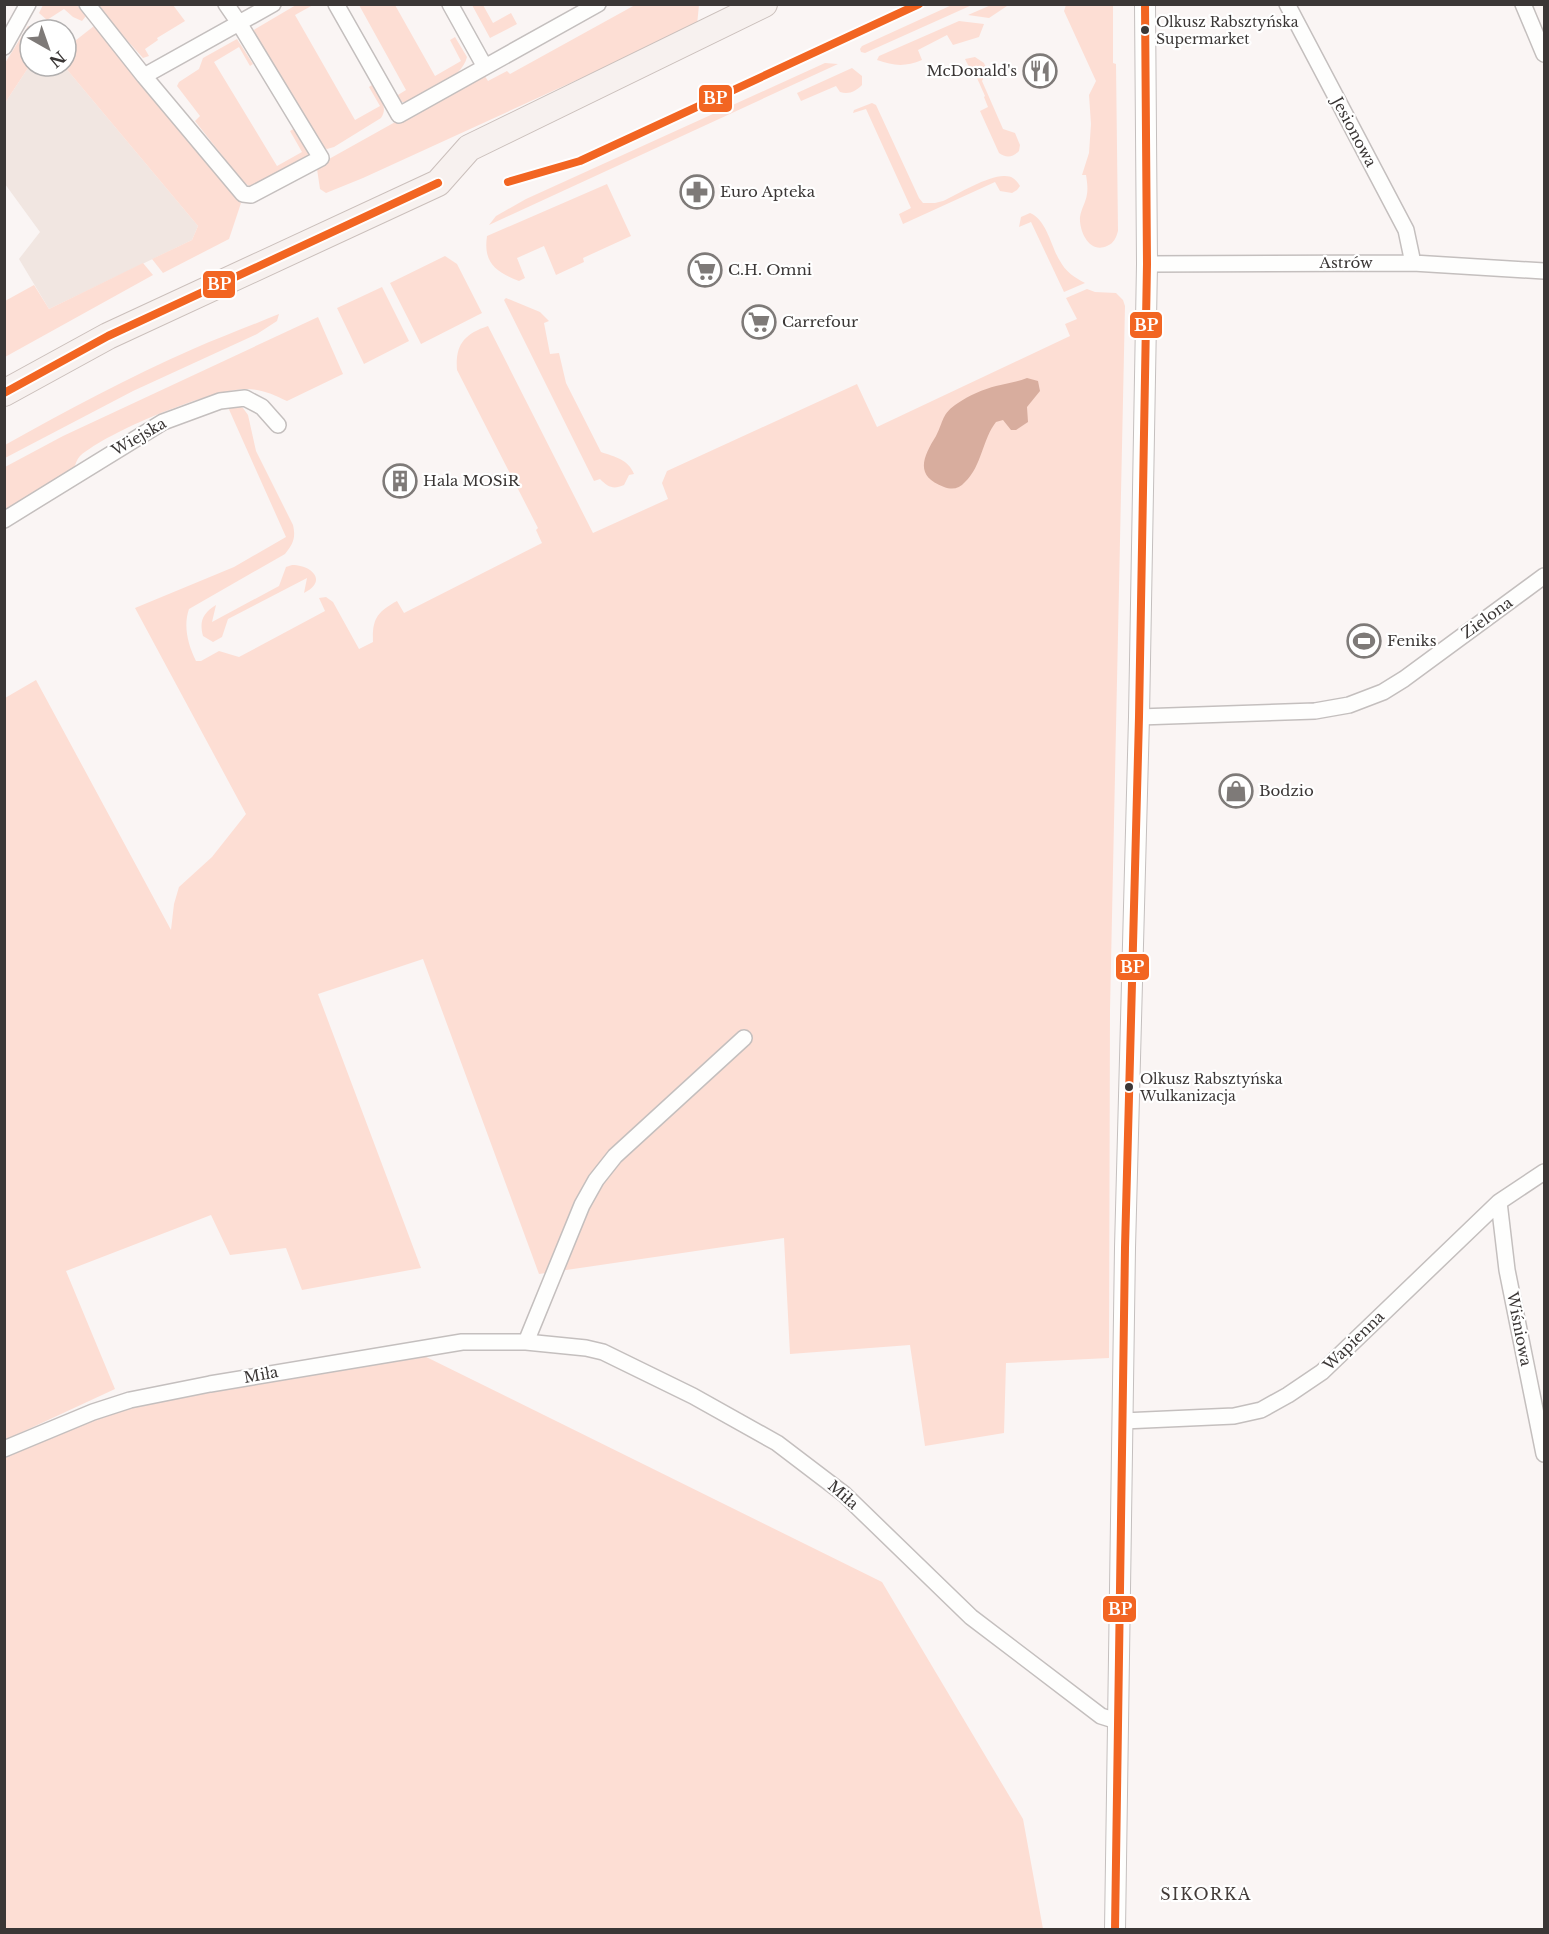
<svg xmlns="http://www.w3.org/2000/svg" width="1549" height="1934" viewBox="0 0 1549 1934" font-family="'Libre Baskerville',serif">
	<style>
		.built { fill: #f1e6e1 }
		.green { fill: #fdded4 }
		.water { fill: #d8ad9e }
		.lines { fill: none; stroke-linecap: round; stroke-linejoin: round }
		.minor-casing { stroke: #c4bfbe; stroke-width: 18 }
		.tertiary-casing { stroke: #c4bfbe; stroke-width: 22 }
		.primary-casing { stroke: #cabfbb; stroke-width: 28 }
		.minor { stroke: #fefefd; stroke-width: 15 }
		.tertiary { stroke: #fefefd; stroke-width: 20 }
		.primary { stroke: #f7f1ef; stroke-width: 26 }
		.bus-1-casing { stroke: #fff; stroke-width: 12 }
		.bus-1 { stroke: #f26522; stroke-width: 8 }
		.bus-dot { fill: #3b3736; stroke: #fff; stroke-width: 2 }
		.labels { text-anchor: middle; stroke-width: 4.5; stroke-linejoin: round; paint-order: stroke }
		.bus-label { font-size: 14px; fill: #3b3736; stroke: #fff; text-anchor: start }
		.poi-label { font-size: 15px; fill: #3b3736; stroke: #fff; text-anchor: start }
		.street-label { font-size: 15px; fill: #3b3736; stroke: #fff }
		.neighbourhood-label { font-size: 16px; letter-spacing: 1.5px; fill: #433b38; stroke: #fff }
		.line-badge { stroke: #fff; stroke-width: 2 }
		.badge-label { font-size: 16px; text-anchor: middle; font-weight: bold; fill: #fff }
	</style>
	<rect width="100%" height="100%" fill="#faf5f4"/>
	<path class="built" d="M30,65L64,66L198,226L192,240L49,309L19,259L40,232L5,184V103Z"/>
	<path class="green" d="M954,4L972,5L865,53L861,52L860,49L862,46Z
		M43,5H77L86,16L82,21L73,17L64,9L47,20L39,13Z
		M95,5H173L185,21L157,38L158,40L145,49L149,56L143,58Z
		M296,5H313L295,15L355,120L380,106L369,87L372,85C379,96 389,107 381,118L334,147L327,149L321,146L252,31Z
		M359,5H395L435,76L461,61L450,40L455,37L467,57C461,80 428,91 409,102H402L393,98L406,90Z
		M472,5H483L493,23L511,13L517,24L490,38Z
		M635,5H699L697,25L363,178L326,193L320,189L317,169L320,164L483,73L488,81L507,71L510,74Z
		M991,5H1014L1007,6L989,18L968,15Z
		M1066,5H1113V63L1116,64L1118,231C1116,238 1114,243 1107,246C1090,254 1079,232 1080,217C1081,209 1086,202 1087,194C1088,188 1087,181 1086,175H1082L1089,153L1091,124L1089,95L1096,81L1064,11Z
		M959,21L984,24L979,37L953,45L947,35L918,50L922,60C905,67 894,66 877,60L879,56Z
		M28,26L32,27L35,30H30V65L5,103V63Z
		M94,26L241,203L229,239L163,273L152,259L192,240L198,226L64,66H66V48Z
		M237,39L253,64L250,66L239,47L214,62L277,166L302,152L290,131L295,128L310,153V156L252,188L242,181L195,121L200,116L177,86L179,82L199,69L203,58Z
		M975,57L984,63L987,70L982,81L1003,129L1015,133L1020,145L1019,151C1012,158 1006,158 999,153L980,111L988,107L984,97L985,96L973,69H970L965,59Z
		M825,63L838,64L489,225L496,216L526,199Z
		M852,68L862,76V85C856,91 849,95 840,92L836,86L801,101L797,93Z
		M872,103L876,105L919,198L923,203H935L943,201C958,194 989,175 1005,176C1013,176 1016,180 1020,186L1017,190L1012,193L1000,191L995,182L903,224L899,214L911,208L866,109L853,113L854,110Z
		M607,184L631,236L583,258L584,262L556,275L544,246L517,258L525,278L519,281C496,272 483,263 487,236Z
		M1030,213C1047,220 1051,247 1060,261C1065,271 1075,278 1085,283L1064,292L1031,222L1019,227L1021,217Z
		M445,256L457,264L482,313L421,344L390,283Z
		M143,263L153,275L5,357V301L34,285L49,309Z
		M382,287L409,341L364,364L337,308Z
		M1087,289L1095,292L1116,293L1123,300L1125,306L1110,1010L1109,1358L1006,1363L1004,1433L925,1446L910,1345L790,1354L784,1238L539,1274L423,959L318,994L421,1268L302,1290L286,1248L230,1255L211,1215L66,1271L115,1389L5,1440V698L36,680L171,930L174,904L179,887L212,857L246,814L135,608L234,567L286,537L227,405H236L243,408L248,415L256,451L293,525C296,538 293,544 285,554L189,609C183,626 188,645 196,661H201L219,651L239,657L325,611L319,598L326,597L333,602L359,649L373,642C372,619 377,612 397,601L404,613L542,543L536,530L538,528L457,370C455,345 464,334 488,326L593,533L668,499L662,483L667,471L857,384L877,427L1070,336L1065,324L1077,319L1066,298Z
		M506,298L540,312L549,321L544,323L550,354L559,353L566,383L601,452C615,457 628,459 634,474L629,475L624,485C613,490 608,487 600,479L594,481L504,300Z
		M279,314L277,321L257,334L133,391L5,458V445C66,411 129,377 193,349C221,337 250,326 279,314Z
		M318,317L343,374L287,401C273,394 259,388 243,389C205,392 109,431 80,456C77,459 76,463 74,468L5,512V467L63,436Z
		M292,565C312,565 328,581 304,593L307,578L228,619L222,637L213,642L203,636C199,621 203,613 216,605L212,622L279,586L286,567Z
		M406,1347L882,1582L1023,1819L1043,1929L5,1930V1456L129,1407Z"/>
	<path class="water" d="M1027,378L1038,381L1040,391L1027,407L1028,422L1016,430H1011L1003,420L996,422C982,440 982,466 965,482C959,489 952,490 944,487C914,476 923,457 936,436C944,421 941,414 958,403C968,396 984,389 996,386C1007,383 1017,382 1027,378Z"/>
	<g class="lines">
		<g class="minor-casing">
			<path id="minor" d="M87,4L144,76
				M226,4L239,23L321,158L251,195L243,194L144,76L273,4
				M336,4L399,115L485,67
				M450,4L485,67L598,4
				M1287,4L1406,230L1413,263
				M1523,4L1544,54
				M4,47L28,4
				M1147,264L1413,263L1544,271
				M4,520L163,422L220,401L245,398L262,407L278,425
				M1139,717L1315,711L1349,705L1383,692L1404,679L1544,576
				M1499,1202L1507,1270L1544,1454
				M526,1342L582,1205L596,1180L615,1156L744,1038
				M1123,1421L1234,1416L1261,1410L1288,1395L1322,1372L1499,1202L1544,1172
				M4,1449L93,1412L130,1400L210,1384L462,1342H526L586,1348L603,1352L693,1396L777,1443L844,1494L971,1617L1101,1716L1117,1721"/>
		</g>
		<g class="tertiary-casing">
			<path id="tertiary" d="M1115,1930L1125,1248L1139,717L1147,264L1145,4"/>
		</g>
		<g class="primary-casing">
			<path id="primary" d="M4,393L108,336L438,183L469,148L764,4"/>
		</g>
		<use href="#minor" class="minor"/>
		<use href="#tertiary" class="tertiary"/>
		<use href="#primary" class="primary"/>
		<g class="bus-1-casing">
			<path id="bus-1" d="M508,182L580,161L919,4
				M4,393L108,336L438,183
				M1115,1930L1125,1248L1139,717L1147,264L1145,4"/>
		</g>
		<use href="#bus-1" class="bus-1"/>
	</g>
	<defs>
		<g id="restaurant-ring" transform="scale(1.725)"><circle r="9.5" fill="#fff" stroke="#7e7a78" stroke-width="1.5"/><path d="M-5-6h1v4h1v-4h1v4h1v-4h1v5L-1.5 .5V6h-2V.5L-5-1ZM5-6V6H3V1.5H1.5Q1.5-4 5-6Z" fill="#7e7a78"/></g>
		<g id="pharmacy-ring" transform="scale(1.725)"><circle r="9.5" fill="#fff" stroke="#7e7a78" stroke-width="1.5"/><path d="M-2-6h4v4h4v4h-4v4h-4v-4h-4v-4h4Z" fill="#7e7a78"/></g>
		<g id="supermarket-ring" transform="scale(1.725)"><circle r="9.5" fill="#fff" stroke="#7e7a78" stroke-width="1.5"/><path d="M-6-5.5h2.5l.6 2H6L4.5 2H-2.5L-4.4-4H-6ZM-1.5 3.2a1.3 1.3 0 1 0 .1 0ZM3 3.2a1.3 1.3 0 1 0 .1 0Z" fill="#7e7a78"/></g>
		<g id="building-ring" transform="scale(1.725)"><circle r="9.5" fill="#fff" stroke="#7e7a78" stroke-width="1.5"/><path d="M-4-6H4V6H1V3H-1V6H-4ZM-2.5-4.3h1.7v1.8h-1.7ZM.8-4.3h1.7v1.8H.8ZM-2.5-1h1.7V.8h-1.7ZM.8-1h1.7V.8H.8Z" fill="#7e7a78"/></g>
		<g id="stadium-ring" transform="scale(1.725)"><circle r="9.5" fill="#fff" stroke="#7e7a78" stroke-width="1.5"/><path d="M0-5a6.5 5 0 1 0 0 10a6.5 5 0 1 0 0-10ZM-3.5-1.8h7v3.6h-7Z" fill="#7e7a78"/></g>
		<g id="shop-ring" transform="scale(1.725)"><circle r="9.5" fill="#fff" stroke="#7e7a78" stroke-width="1.5"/><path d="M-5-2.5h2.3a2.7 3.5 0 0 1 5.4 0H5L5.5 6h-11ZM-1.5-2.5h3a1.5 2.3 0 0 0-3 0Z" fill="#7e7a78"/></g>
	</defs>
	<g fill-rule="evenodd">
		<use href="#restaurant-ring" x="1040" y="71"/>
		<use href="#pharmacy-ring" x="697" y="192"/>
		<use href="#supermarket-ring" x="705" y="270"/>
		<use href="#supermarket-ring" x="759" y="322"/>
		<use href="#building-ring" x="400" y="481"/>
		<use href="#stadium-ring" x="1364" y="641"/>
		<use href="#shop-ring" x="1236" y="791"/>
	</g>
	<g class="bus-dot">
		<circle cx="1145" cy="30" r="5"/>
		<circle cx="1129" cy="1087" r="5"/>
	</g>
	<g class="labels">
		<g class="bus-label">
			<text x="1156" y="27">Olkusz Rabsztyńska<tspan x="1156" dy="17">Supermarket</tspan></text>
			<text x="1140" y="1084">Olkusz Rabsztyńska<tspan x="1140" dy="17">Wulkanizacja</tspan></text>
		</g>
		<g class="poi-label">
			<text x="1017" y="76" text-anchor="end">McDonald's</text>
			<text x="720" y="197">Euro Apteka</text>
			<text x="728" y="275">C.H. Omni</text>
			<text x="782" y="327">Carrefour</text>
			<text x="423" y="486">Hala MOSiR</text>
			<text x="1387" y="646">Feniks</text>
			<text x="1259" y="796">Bodzio</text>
		</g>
		<g class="street-label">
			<text transform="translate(1354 132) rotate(62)" y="5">Jesionowa</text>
			<text x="1346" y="268">Astrów</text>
			<text transform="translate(139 437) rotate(-30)" y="5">Wiejska</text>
			<text transform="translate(1487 618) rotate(-36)" y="5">Zielona</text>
			<text transform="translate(1519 1329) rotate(79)" y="5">Wiśniowa</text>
			<text transform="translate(1354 1341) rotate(-44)" y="5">Wapienna</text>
			<text transform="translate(261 1375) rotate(-10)" y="5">Miła</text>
			<text transform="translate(843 1495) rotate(41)" y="5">Miła</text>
		</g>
		<g class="neighbourhood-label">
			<text x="1206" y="1900">SIKORKA</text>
		</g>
	</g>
	<g class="line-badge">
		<rect x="698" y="84" width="35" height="29" rx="6" fill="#f26522"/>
		<rect x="202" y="270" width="34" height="29" rx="6" fill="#f26522"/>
		<rect x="1129" y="311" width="34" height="28" rx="6" fill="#f26522"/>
		<rect x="1115" y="953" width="35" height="28" rx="6" fill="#f26522"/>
		<rect x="1102" y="1595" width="35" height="28" rx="6" fill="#f26522"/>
	</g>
	<g class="badge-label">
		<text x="715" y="104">BP</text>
		<text x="219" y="290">BP</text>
		<text x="1146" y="331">BP</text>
		<text x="1132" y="973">BP</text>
		<text x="1120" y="1615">BP</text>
	</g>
	<rect width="1549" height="1934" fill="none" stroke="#3b3736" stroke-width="12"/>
	<g transform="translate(48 48) rotate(140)"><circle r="28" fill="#ffffff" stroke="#b1afaf" stroke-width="1.5"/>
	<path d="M0-4.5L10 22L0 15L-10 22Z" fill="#7e7a78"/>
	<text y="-9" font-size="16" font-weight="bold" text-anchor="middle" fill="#3b3736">N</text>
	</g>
</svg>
